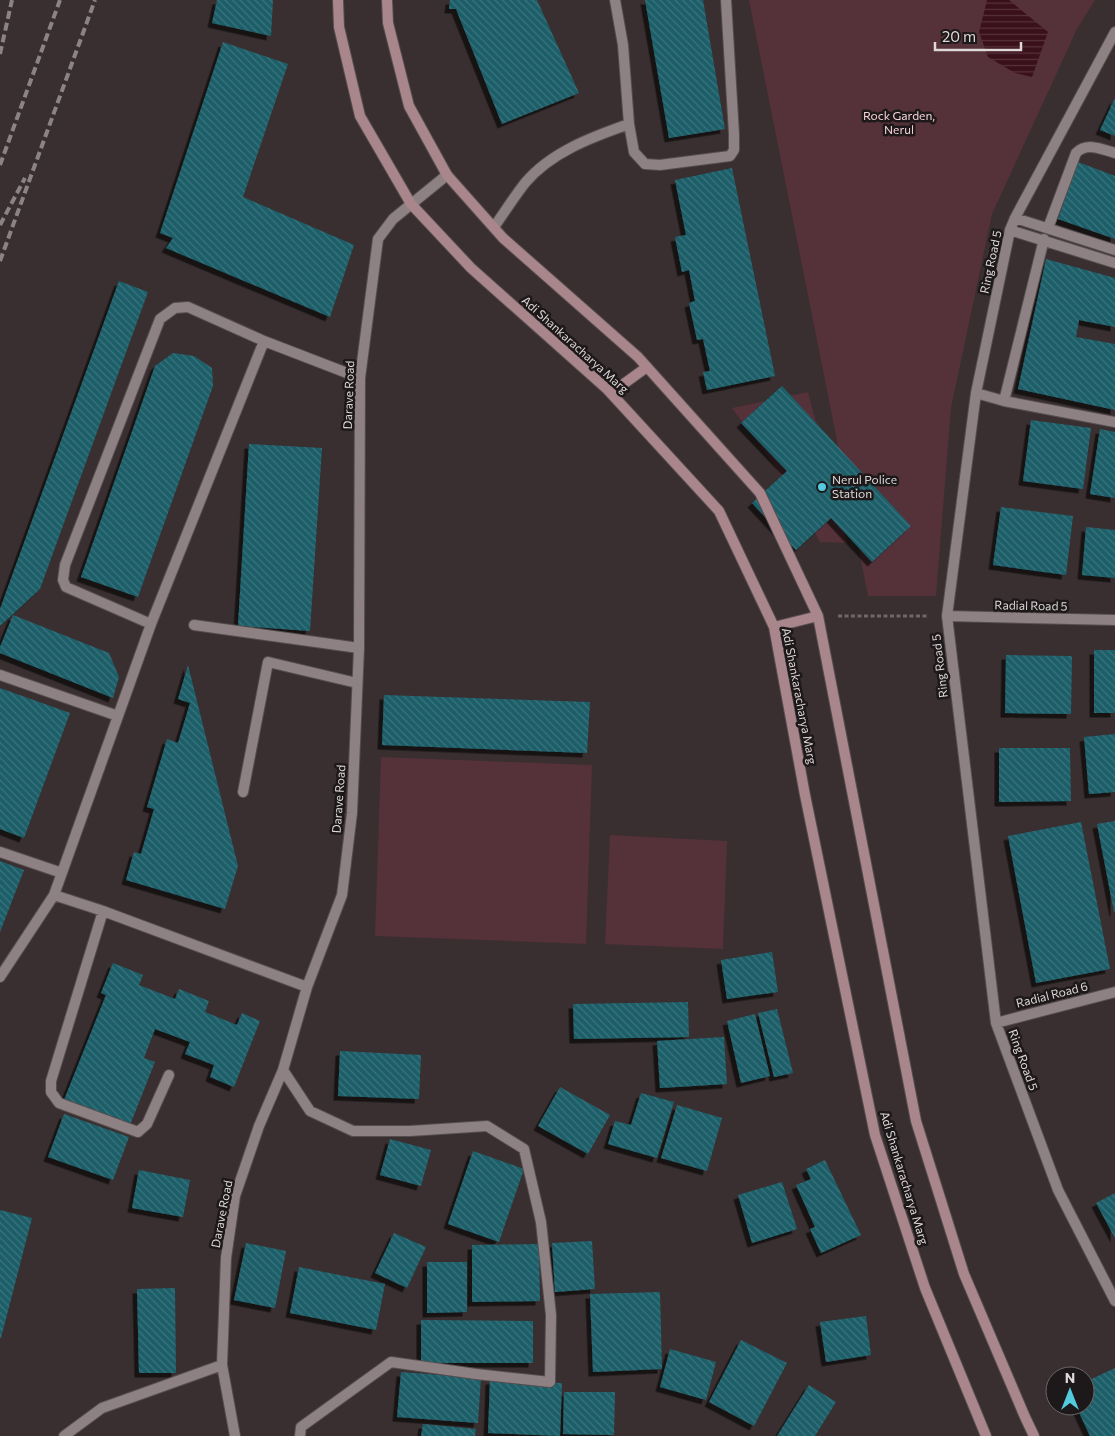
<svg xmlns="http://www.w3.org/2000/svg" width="1115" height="1436" viewBox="0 0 1115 1436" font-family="Commissioner,sans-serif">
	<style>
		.park { fill: #553139 }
		.water { fill: url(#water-rules) }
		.building { fill: url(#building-back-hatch); filter: url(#shadow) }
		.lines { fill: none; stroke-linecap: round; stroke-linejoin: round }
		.service-casing { stroke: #554d4e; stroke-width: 12 }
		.minor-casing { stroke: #554d4e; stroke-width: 12 }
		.secondary-casing { stroke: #554d4e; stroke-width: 12 }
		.path { stroke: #6f6667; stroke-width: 3; stroke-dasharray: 4 2.5; stroke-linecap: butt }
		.service { stroke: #8e8183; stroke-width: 10 }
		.minor { stroke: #8e8183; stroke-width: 10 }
		.secondary { stroke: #a9858c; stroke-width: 10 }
		.rail { stroke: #8c8384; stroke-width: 4; stroke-dasharray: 8 4; stroke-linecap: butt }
		.poi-dot { fill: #54cade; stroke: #1d1819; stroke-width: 2 }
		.labels { text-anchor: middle; stroke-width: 5; stroke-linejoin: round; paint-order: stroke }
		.park-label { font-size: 12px; fill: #f5d3d8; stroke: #1d1819 }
		.street-label { font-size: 12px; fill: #dfd8d9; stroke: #1d1819 }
		.poi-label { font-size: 12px; fill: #dfd8d9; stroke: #1d1819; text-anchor: start }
	</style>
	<defs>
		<pattern id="water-rules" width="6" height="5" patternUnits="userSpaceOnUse" patternTransform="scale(1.25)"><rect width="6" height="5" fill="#3a101b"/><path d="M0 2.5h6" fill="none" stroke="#56323c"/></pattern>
		<pattern id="building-back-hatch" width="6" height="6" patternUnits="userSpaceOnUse" patternTransform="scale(1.25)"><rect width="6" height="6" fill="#1c5e69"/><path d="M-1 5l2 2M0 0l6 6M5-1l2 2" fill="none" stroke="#3d747e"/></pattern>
		<filter id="shadow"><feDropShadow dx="-4.5" dy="4.5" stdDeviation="0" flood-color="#0009"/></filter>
	</defs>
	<rect width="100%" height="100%" fill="#392f30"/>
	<path class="park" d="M749,0H1095L1077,29L992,214L951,408L936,596H868Z
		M808,392L847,543L820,542L799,504L772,462L732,408Z
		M381,757L592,765L586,944L375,936Z
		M610,835L727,841L723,949L605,944Z"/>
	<path class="water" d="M987,0H1009L1048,32L1032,77L1015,73L988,57L979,32Z"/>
	<path class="building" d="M217,0H273L271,36L212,23Z
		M450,0H537L579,93L502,124L456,9H449Z
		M645,0H703L725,129L669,138Z
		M223,42L288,64L243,197L354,245L330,317L166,248L173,238L160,233Z
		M1115,98V136L1100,130Z
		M1078,162L1115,176V239L1058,219Z
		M732,168L775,376L707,390L703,372L710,371L703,339L697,340L689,303L695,301L689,270L682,272L675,237L686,235L675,180Z
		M1046,259L1115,278V327L1079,320L1076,337L1115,344V410L1018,389Z
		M119,281L148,292L40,589L0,626V609Z
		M173,353L194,356L212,368L213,386L138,597L81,577L155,366Z
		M782,386L911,526L872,562L831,518L796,550L752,503L787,471L741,423Z
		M1031,420L1091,428L1083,489L1023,481Z
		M1100,429L1115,432V498L1090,494Z
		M249,444L322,448L310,631L238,626Z
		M1001,507L1073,516L1066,575L993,565Z
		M1086,527L1115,530V578L1082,575Z
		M13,615L109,653L119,677L113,698L0,653V647Z
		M1094,650H1115V713H1094Z
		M1006,655L1072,656L1071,714L1005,713Z
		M188,665L238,866L225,909L126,880L134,852L141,854L154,809L147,807L167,739L178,743L190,703L178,699Z
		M0,688L70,713L24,838L0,829Z
		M384,695L590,702L587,753L382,745Z
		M1115,734V792L1089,794L1084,737Z
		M999,748H1070L1071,801L999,802Z
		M1115,821V911L1114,912L1097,824Z
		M1081,822L1110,969L1036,983L1008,836Z
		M0,861L24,870L0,932Z
		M772,952L778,992L727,999L721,960Z
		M113,963L143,975L139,985L175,999L179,989L209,1001L205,1012L237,1025L242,1013L260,1021L234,1087L210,1077L214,1065L185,1054L190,1042L155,1029L144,1058L155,1062L130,1125L64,1100L106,995L101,993Z
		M688,1002L689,1037L574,1039L573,1004Z
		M777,1009L793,1073L774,1077L758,1013Z
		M755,1014L770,1076L741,1083L727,1021Z
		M724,1037L727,1084L660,1088L657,1041Z
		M340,1051L421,1055L419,1099L338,1096Z
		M560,1087L610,1115L588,1154L538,1126Z
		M641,1093L674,1102L657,1158L608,1144L615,1121L631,1125Z
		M677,1105L722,1118L707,1171L661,1158Z
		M64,1114L129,1137L113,1180L48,1157Z
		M390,1139L431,1150L421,1186L380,1175Z
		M473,1151L524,1169L499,1242L448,1224Z
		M825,1160L861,1235L821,1253L810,1229L815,1227L796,1185L811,1179L806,1169Z
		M139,1170L190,1180L183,1217L132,1208Z
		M782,1182L797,1229L752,1243L738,1195Z
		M1115,1193V1238L1096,1203Z
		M0,1210L32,1218L1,1338H0Z
		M394,1233L426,1247L407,1288L375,1273Z
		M592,1241L595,1289L555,1292L552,1243Z
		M246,1243L286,1251L275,1308L234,1300Z
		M539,1244L540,1301L472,1302V1245Z
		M427,1262H467V1312L427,1313Z
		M299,1267L385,1284L376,1330L290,1313Z
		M175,1288L176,1373H139L137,1289Z
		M660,1292L662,1369L593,1372L590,1294Z
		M866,1316L871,1355L826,1362L820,1322Z
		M421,1320L533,1321V1363H421Z
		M741,1340L787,1363L754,1426L709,1402Z
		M670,1349L716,1362L706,1400L660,1387Z
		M1115,1368V1436H1090L1076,1406H1085V1382Z
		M401,1372L481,1378L478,1423L397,1417Z
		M490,1380L562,1383L560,1436L488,1433Z
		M809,1385L836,1402L815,1436H777Z
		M564,1392H615L614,1435L563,1434Z
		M423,1424L476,1429L475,1436H421Z"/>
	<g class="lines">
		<g class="service-casing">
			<path id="service" d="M194,625L359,648
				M243,792L268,662L357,683"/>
		</g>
		<g class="minor-casing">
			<path id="minor" d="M1115,32L1015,218L1010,230L976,393L947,616L996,1023L1058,1190L1115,1301
				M629,124L634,152L645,164L660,165L730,156L734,150V134L726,0
				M1015,218L1115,250
				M494,227C504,213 514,197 525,183C551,152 592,137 629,124L623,45L615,0
				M1048,228L1076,153C1087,142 1102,149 1115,153
				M1010,230L1115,263
				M1044,239L1004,401L1115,422
				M976,393L1004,401
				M947,616L1115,620
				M151,624L66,587L63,580L65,565L160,319L175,308L188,307L264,341L360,378
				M0,675L118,716
				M0,852L62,873
				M54,895L103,911L307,987
				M103,911L51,1081V1092L59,1103L138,1132L147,1124L169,1075
				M0,977L54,895L151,624L264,341
				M996,1023L1115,992
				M283,1070L310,1111L353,1131H410L487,1126L524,1149L541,1222L551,1315L550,1382L476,1374L391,1362L301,1427L300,1436
				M64,1436L102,1408L222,1365
				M235,1436L222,1365L226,1258L235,1196L259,1126L283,1070L307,987L342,895L352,813L359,648L360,378L378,239L393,219L447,175"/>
		</g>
		<g class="secondary-casing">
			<path id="secondary" d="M338,0L339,27L360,116L411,204L471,268L607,389L719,511L774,627L805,795L875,1135L925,1288L986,1436
				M387,0L388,23L409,106L447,175L503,238L638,357L760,493L818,616L916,1121L964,1274L1025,1417L1034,1436
				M611,393L647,367
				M774,627L818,616"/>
		</g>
		<path class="path" d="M838,616H929"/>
		<use href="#service" class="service"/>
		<use href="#minor" class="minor"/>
		<use href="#secondary" class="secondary"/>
		<path class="rail" d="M0,54L12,0
			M0,165L60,0
			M0,225L25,178
			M0,261L95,0"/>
	</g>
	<circle class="poi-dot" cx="822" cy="487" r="5"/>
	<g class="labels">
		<g class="park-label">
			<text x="899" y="120">Rock Garden,<tspan x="899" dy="14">Nerul</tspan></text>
		</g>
		<g class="street-label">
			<text transform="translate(991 262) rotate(-78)" y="4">Ring Road 5</text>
			<text transform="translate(575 345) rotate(42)" y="4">Adi Shankaracharya Marg</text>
			<text transform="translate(349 395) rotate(-88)" y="4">Darave Road</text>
			<text transform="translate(1031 606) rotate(1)" y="4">Radial Road 5</text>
			<text transform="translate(940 666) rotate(-97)" y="4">Ring Road 5</text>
			<text transform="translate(799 696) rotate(79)" y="4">Adi Shankaracharya Marg</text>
			<text transform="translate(339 799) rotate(-86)" y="4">Darave Road</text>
			<text transform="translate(1052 995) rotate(-14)" y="4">Radial Road 6</text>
			<text transform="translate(1023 1060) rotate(70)" y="4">Ring Road 5</text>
			<text transform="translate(904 1178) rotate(73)" y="4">Adi Shankaracharya Marg</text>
			<text transform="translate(222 1214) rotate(-79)" y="4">Darave Road</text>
		</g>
		<g class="poi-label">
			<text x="832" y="484">Nerul Police<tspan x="832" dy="14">Station</tspan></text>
		</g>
	</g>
	<g transform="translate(1070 1391)"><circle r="24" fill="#1d1819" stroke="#6b6566"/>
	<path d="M0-4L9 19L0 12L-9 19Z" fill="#54cade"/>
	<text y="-8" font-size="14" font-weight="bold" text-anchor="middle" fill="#dfd8d9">N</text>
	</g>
	<path d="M935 42v8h86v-8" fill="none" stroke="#dfd8d9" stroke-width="2.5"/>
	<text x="942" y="42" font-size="15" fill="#dfd8d9" stroke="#1d1819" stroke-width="4" paint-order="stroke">20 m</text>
</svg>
